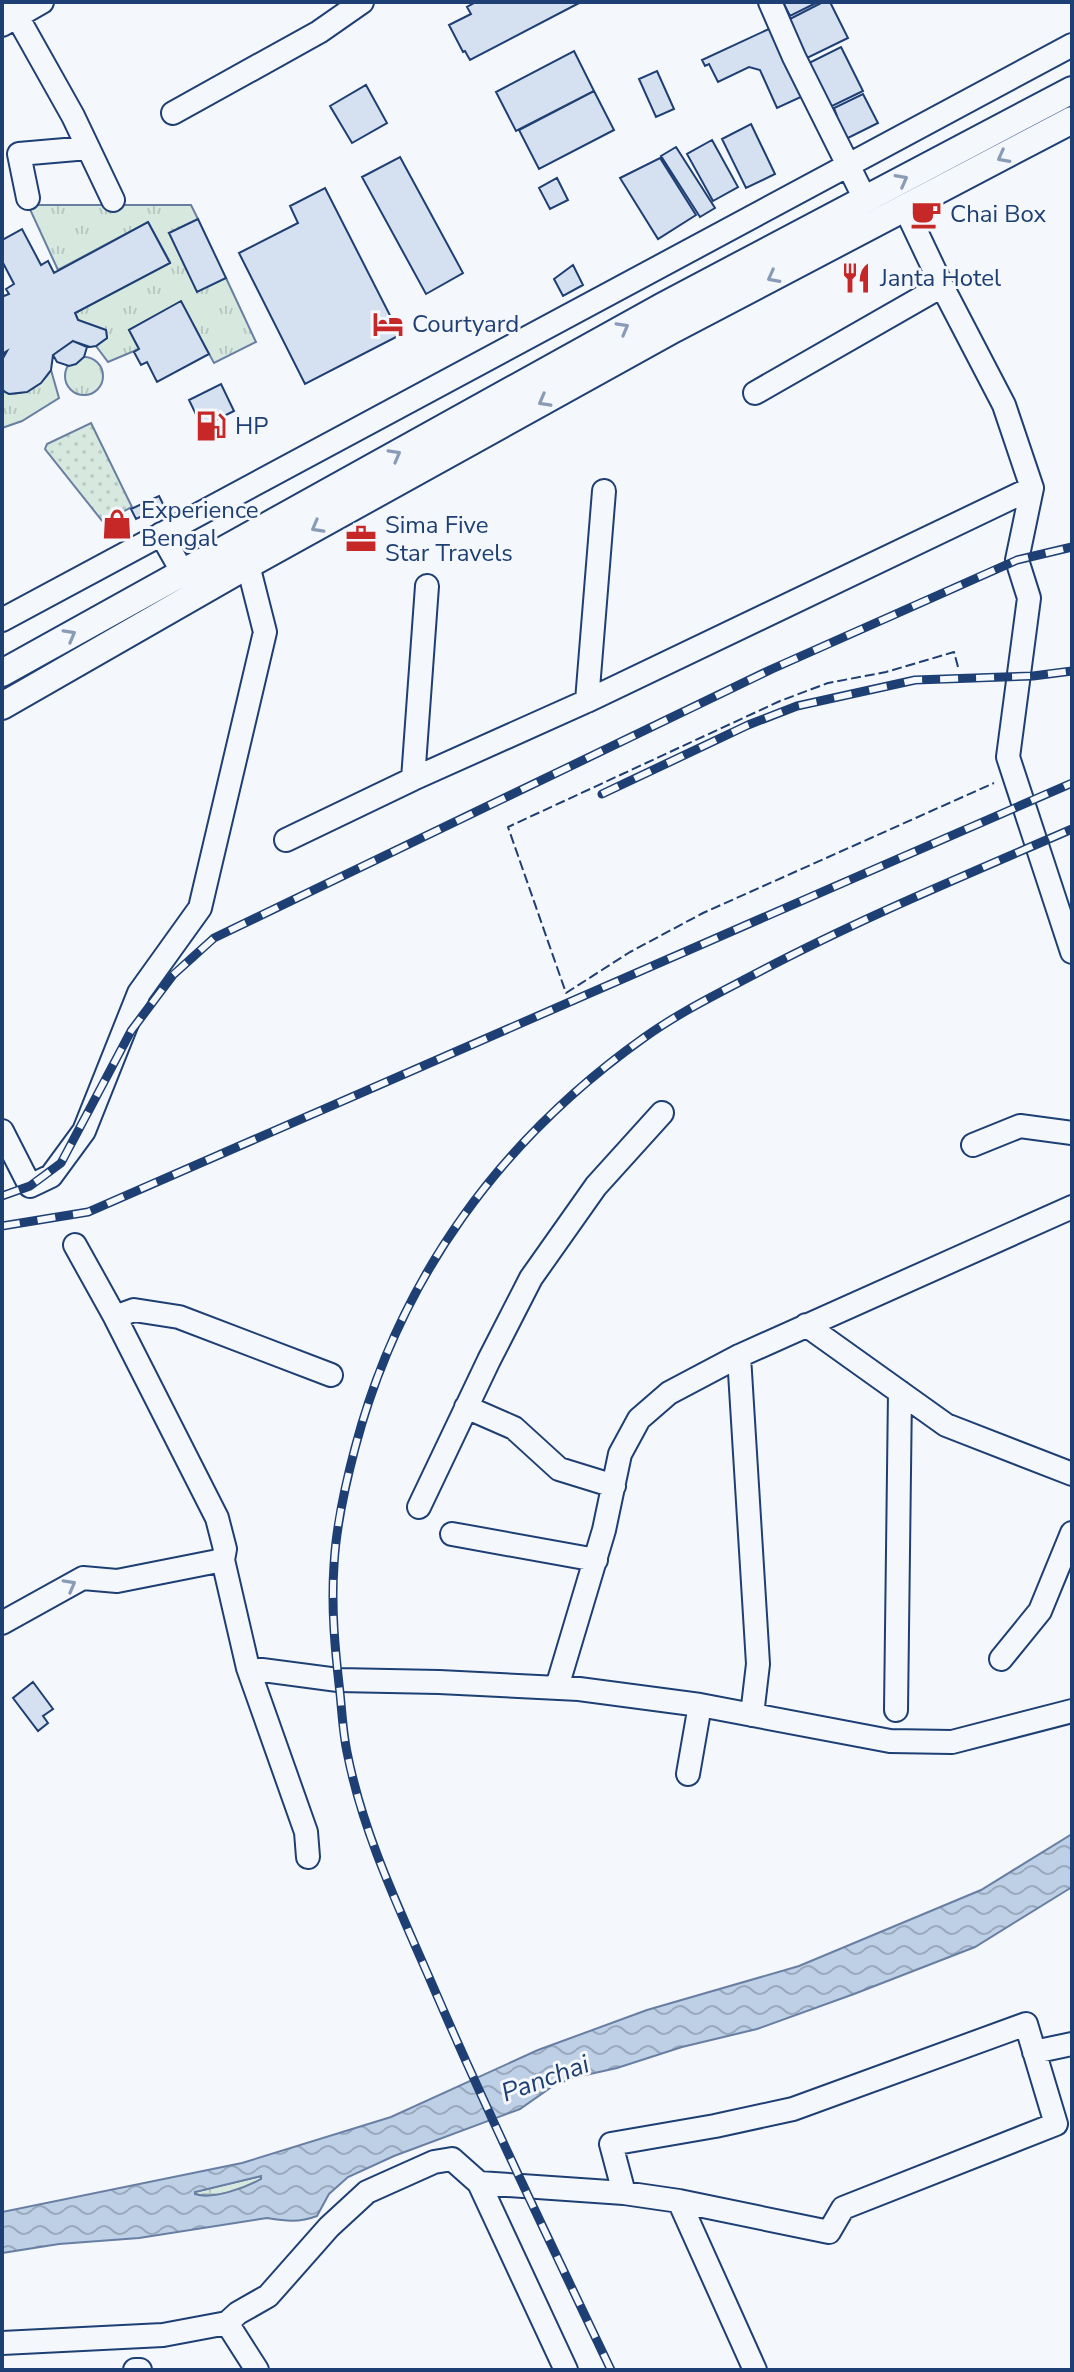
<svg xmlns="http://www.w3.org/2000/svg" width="1074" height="2372" viewBox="0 0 1074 2372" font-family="'Nunito Sans',sans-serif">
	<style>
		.grass { fill: url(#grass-tufts); stroke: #687fa3; stroke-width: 2 }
		.wetland { fill: url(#wetland-marsh); stroke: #687fa3; stroke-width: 2 }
		.garden { fill: url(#garden-dots); stroke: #687fa3; stroke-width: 2 }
		.water { fill: url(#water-waves); stroke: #687fa3; stroke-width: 2; fill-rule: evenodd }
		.building { fill: #d5e0f0; stroke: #1d3f73; stroke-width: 2 }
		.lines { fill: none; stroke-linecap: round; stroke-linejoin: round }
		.minor-casing { stroke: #1d3f73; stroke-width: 26 }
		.major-casing { stroke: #1d3f73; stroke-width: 30 }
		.minor { stroke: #f4f7fb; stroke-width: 22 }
		.major { stroke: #f4f7fb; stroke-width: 26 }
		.rail-casing { stroke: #1d3f73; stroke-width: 9 }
		.rail { stroke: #f4f7fb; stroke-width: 6; stroke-dasharray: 18; stroke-linecap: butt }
		.fence { stroke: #1d3f73; stroke-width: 2; stroke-dasharray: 10 4; stroke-linecap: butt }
		.oneway { stroke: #889bb7 }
		.labels { text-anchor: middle; stroke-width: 6; stroke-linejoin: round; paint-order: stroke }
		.poi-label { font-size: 24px; fill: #1d3f73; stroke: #f4f7fb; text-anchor: start }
		.water-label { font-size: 26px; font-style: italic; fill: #1d3f73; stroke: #f4f7fb }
	</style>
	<defs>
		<pattern id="grass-tufts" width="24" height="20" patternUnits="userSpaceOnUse" patternTransform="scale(2)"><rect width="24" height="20" fill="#d7e8df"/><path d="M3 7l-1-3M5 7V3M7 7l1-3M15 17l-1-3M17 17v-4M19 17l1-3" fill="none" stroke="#b8c8c3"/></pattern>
		<pattern id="wetland-marsh" width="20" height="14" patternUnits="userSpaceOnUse" patternTransform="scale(2)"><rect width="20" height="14" fill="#d7e8df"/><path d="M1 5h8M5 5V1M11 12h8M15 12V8" fill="none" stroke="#b8c8c3"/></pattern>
		<pattern id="garden-dots" width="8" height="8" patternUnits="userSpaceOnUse" patternTransform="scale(2)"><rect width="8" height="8" fill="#d7e8df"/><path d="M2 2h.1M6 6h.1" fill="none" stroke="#b8c8c3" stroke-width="1.8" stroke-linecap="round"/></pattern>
		<pattern id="water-waves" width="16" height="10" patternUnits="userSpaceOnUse" patternTransform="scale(2)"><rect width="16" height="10" fill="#bed0e5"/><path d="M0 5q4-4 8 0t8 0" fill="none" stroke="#9aaabe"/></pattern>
	</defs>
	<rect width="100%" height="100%" fill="#f4f7fb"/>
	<path class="grass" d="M28,205H191L198,219L169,233L226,278L256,342L214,363L181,302L129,330L139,349L108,362L96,346L107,338L106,330L78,320L75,313L170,262L148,222L58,270Z
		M65 376a19 19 0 1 1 38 0a19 19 0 1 1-38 0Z
		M51,370L59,398L22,421L2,428V389L9,394C28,394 41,386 51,370Z"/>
	<path class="wetland" d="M261,2176V2179C245,2189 212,2200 195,2194L194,2192Z"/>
	<path class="garden" d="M91,423L132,507L103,522L45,449L47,444Z"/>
	<path class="water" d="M1072,1834V1887L975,1947L854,1994L757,2029L682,2047L617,2068L572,2078L553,2086L520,2109L394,2156L348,2177L329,2194L317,2216C299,2223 285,2221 267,2218L139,2238L59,2244L2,2253V2212L242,2163L391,2117L538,2050L647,2010L799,1966L981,1890ZM261,2176V2179C245,2188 212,2200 195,2194V2192Z"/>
	<path class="building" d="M476,2H581L470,60L465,51L463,52L449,25L471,14L467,7Z
		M783,2H818L790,16Z
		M823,2H830L848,38L803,60L784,22Z
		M771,28L803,96L777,108L760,70L749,67L718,82L709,64L705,66L702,60Z
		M841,47L863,91L826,109L805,65Z
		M574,51L594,91L516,131L496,92Z
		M657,71L674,109L656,117L639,79Z
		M366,85L387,123L352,143L330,106Z
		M594,91L614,130L539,169L519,130Z
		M863,94L878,123L842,141L831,119L837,116L834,108Z
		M751,124L775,174L746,188L722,139Z
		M712,140L738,187L713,201L687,154Z
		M676,147L715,208L700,217L661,156Z
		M400,157L463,273L426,294L362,177Z
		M660,158L696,215L658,239L620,178Z
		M557,178L568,200L550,209L539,188Z
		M325,188L400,335L305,384L239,253L298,223L290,206Z
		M198,219L226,278L197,292L169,233Z
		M148,222L170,263L75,313L78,320L106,330L107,338L96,346L90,347L73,341L53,355L51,370L41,383L27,392L9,394L5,392L2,389V360L7,351L2,354V293L4,296L9,294L6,289L14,284L2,261V240L22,229L41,265L48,261L54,273Z
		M573,265L583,285L563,296L554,279Z
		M181,301L209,354L157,382L147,362L141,365L134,352L139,349L129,330Z
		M73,341L87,347L84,357L76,364L69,366L57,362L53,355Z
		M221,384L234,411L202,427L189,400Z
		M159,496L164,506L136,519L131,509Z
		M119,514L127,526L115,533L108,522Z
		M33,1682L53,1709L43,1716L48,1723L38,1731L13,1698Z"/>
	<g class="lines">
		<g class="minor-casing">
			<path id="minor" d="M9,2L73,116L113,200
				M770,2L794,57L865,199
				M2,25L42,2
				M173,113L319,32L362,2
				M28,198L19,154L88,148
				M905,208L942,286L1004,405L1032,488L1017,560L1029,598L1008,757L1072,952
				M755,393L942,286
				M161,534L183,573
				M2,620L1072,45
				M587,701L604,491
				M413,779L427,586
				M286,840L413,779L587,701L1032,488
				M2,1131L30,1186L51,1176L84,1131L139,993L200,908L265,632L248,565
				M973,1145L1020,1126L1072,1133
				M75,1245L115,1317L217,1518L225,1549L223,1560L248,1668L306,1832L308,1857
				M115,1317L134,1310L179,1317L331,1375
				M806,1325L946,1425L1072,1474
				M739,1356L758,1664L752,1715
				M466,1407L514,1428L559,1469L614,1486
				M419,1507L489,1360L531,1278L596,1186L662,1113
				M452,1534L596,1560
				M2,1623L83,1578L117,1581L223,1560
				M1001,1659L1040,1611L1072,1533
				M248,1668L338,1680L439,1682L579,1689L700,1705L890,1741L952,1742L1072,1711
				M557,1687L604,1530L620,1454L639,1419L669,1393L739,1356L1072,1207
				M896,1710L900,1392
				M688,1774L700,1705
				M1034,2052L1072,2044
				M479,2183L566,2370
				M679,2201L755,2370
				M227,2323L257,2370
				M2,2343L163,2335L227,2323L238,2313L268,2296L329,2227L367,2192L434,2162L452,2159L479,2183L624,2193L679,2201L829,2232L843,2208L1056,2124L1026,2024L793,2109L715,2126L611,2144L624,2193
				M135,2370H140"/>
		</g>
		<g class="major-casing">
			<path id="major" d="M2,673L663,306L1072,90
				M2,706L248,565L674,329L1072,120"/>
		</g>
		<use href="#minor" class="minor"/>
		<use href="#major" class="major"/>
		<g class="rail-casing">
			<path id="rail" d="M602,794L748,725L797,706L915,680L1033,676L1072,671
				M2,1196L30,1186L61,1163L131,1031L173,975L214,938L772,669L1017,560L1072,547
				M2,1226L88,1212L1072,783
				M611,2370C550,2242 488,2114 432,1984C399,1908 363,1834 347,1752C343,1733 342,1713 340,1693C335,1650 331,1608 334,1565C336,1526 345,1486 355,1448C400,1277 501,1139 645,1037C680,1012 719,993 757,973C859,919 966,875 1072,829"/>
		</g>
		<use href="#rail" class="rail"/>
		<path class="fence" d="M958,667L954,652L886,672L828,683L780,701L508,827L566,993L630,952L703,913L994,783"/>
	</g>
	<defs><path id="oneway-chevron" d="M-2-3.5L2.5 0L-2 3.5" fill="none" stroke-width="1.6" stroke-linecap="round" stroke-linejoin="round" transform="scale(2)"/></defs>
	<g class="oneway">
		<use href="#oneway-chevron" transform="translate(1003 157) rotate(152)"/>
		<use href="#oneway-chevron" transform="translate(902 180) rotate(-28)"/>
		<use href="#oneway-chevron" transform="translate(773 277) rotate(152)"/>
		<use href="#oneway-chevron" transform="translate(623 328) rotate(-29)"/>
		<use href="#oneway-chevron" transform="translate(544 401) rotate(151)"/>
		<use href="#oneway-chevron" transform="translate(395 455) rotate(-29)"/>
		<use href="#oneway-chevron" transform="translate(317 527) rotate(151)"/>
		<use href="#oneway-chevron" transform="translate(70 635) rotate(-29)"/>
		<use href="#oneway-chevron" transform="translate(70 1585) rotate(-29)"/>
	</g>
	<defs>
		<g id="cafe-bare" transform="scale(2.4)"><path d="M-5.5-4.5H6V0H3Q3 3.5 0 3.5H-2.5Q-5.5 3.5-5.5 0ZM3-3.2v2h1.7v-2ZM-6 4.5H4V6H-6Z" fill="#c62828" stroke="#f4f7fb" stroke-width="2.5" paint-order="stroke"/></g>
		<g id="restaurant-bare" transform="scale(2.4)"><path d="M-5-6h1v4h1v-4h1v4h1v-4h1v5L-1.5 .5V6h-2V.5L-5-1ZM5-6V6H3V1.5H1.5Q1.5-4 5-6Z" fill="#c62828" stroke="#f4f7fb" stroke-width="2.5" paint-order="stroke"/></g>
		<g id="hotel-bare" transform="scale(2.4)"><path d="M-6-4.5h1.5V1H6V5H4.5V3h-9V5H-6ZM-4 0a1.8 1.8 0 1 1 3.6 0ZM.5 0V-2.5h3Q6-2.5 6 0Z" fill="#c62828" stroke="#f4f7fb" stroke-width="2.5" paint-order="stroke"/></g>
		<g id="fuel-bare" transform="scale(2.4)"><path d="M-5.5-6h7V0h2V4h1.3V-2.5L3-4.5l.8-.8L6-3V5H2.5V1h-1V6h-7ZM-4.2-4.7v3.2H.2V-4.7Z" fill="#c62828" stroke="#f4f7fb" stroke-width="2.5" paint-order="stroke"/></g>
		<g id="shop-bare" transform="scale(2.4)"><path d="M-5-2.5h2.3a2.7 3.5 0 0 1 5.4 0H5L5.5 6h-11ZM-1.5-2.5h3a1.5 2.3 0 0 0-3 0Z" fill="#c62828" stroke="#f4f7fb" stroke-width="2.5" paint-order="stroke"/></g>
		<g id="office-bare" transform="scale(2.4)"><path d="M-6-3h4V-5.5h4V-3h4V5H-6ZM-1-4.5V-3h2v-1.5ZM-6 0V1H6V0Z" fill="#c62828" stroke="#f4f7fb" stroke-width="2.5" paint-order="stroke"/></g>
	</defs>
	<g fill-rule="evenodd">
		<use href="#cafe-bare" x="926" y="214"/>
		<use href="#restaurant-bare" x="856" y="278"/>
		<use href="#hotel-bare" x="388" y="324"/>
		<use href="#fuel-bare" x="211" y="426"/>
		<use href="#shop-bare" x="117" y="524"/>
		<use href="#office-bare" x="361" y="539"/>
	</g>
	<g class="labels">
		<g class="poi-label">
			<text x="950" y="222">Chai Box</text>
			<text x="880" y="286">Janta Hotel</text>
			<text x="412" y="332">Courtyard</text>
			<text x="235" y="434">HP</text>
			<text x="141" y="518">Experience<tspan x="141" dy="28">Bengal</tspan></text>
			<text x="385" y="533">Sima Five<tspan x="385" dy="28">Star Travels</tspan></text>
		</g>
		<g class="water-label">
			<text transform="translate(545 2078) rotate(-20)" y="9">Panchai</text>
		</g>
	</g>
	<rect width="1074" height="2372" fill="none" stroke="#1d3f73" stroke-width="8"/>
</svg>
